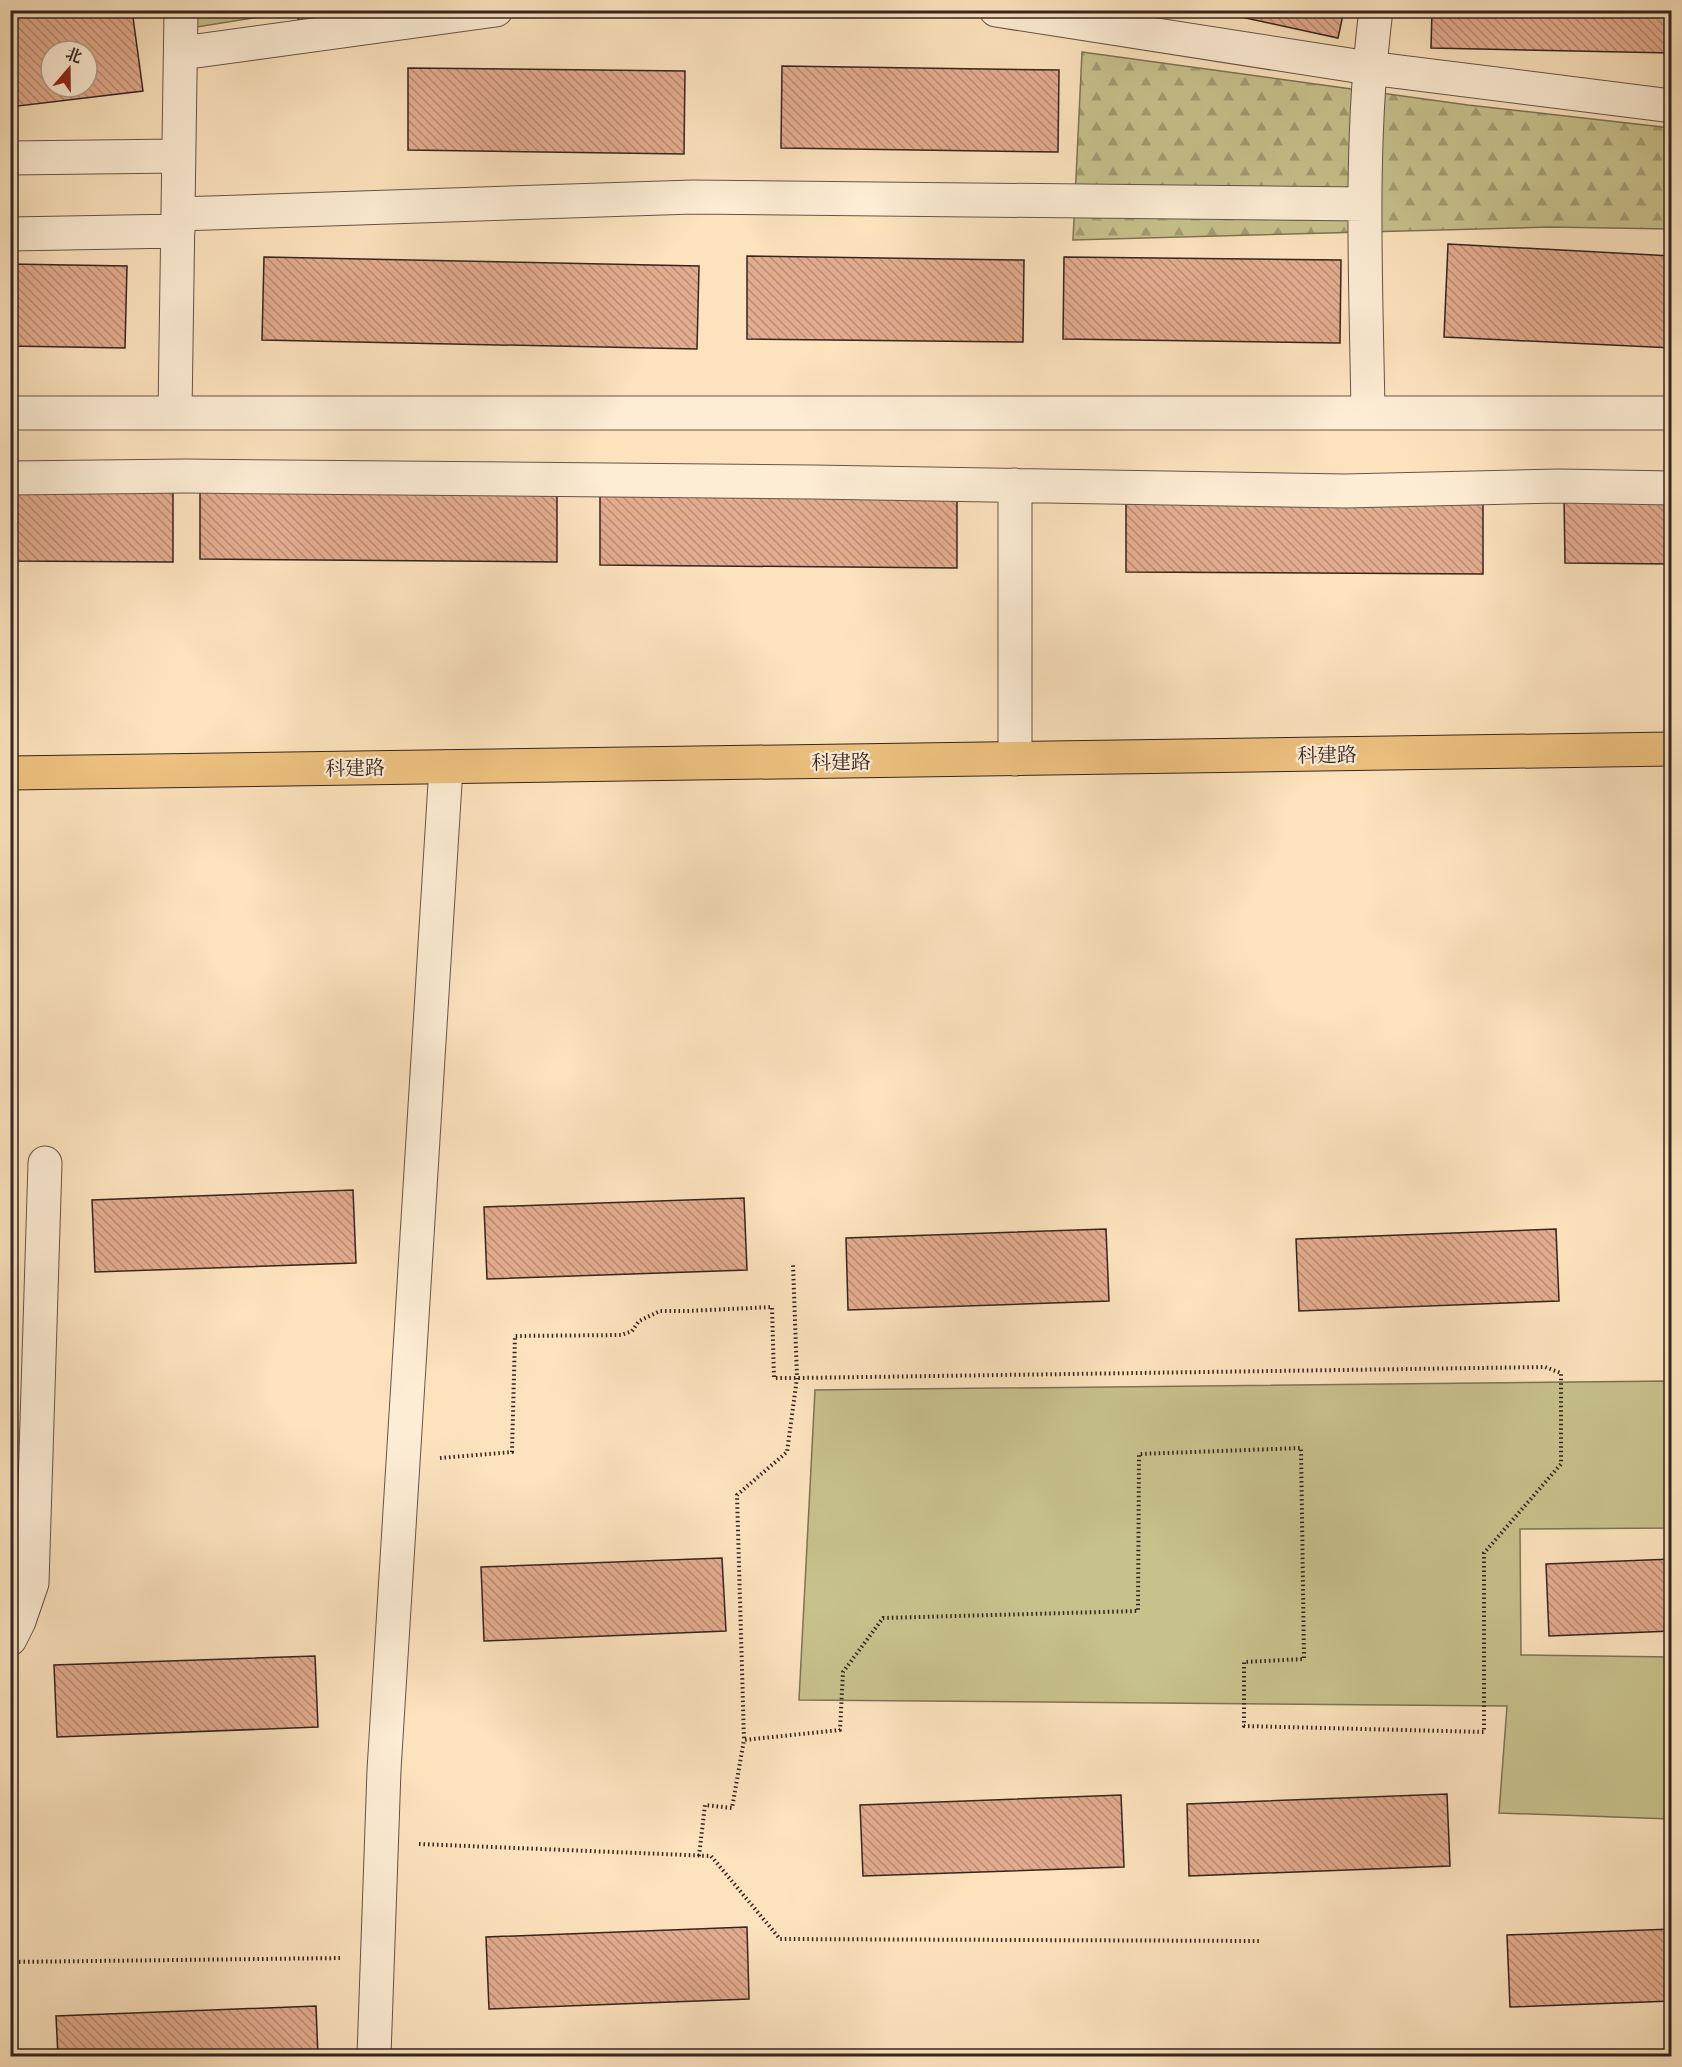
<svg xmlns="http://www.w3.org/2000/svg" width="1682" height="2067" viewBox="0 0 1682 2067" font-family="'IM FELL Double Pica','Noto Serif SC',serif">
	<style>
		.green { fill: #c7c18c; stroke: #7e7356; stroke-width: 1.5 }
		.forest { fill: url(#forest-firs); stroke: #7e7356; stroke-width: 1.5 }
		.building { fill: url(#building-back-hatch); stroke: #35251f; stroke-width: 1.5; fill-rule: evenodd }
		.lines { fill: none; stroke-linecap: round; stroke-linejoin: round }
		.minor-casing { stroke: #675447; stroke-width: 35 }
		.major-casing { stroke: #35251f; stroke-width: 35 }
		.path { stroke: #35251f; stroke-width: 4; stroke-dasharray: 1.5 3; stroke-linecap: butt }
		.minor { stroke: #fdedd5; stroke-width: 33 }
		.major { stroke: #eec27f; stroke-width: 33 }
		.labels { text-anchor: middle; stroke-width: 4.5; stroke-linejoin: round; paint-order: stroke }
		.street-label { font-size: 20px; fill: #35251f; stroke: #fdedd5 }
	</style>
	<defs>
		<pattern id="forest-firs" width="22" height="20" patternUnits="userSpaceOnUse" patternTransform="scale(1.5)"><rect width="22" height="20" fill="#c7c18c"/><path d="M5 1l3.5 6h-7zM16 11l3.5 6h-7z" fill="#a29d72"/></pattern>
		<pattern id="building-back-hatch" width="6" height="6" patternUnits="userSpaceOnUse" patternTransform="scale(1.5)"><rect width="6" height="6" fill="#e4ac8f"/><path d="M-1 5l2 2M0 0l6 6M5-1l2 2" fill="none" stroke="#ba8c74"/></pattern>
	</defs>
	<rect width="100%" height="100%" fill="#fce3be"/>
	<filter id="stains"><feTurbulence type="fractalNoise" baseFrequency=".00333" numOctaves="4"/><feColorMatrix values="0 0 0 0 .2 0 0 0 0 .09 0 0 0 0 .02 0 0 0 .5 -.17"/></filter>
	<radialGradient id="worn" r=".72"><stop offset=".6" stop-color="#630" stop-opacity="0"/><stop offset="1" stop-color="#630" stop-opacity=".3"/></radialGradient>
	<path class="green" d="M270,10L272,15L172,31L161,11Z
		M1671,1381V1528L1520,1529L1521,1655L1671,1657V1819L1499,1813L1507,1706L799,1700L815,1390Z"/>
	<path class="forest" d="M1082,52L1468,105L1671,128V229L1549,227L1073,240Z"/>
	<path class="building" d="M10,10H132L143,91L10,107ZM51,51H87V87H51Z
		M296,10H349L299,22Z
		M1209,10H1344L1338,38Z
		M1432,10H1672V53L1431,48Z
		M782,66L1059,70L1058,152L781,148Z
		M408,68L685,71L684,154L408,150Z
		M1448,244L1672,256V348L1444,337Z
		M747,256L1024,260L1023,342L747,339Z
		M264,257L699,266L697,349L262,340Z
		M1064,257L1341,260L1340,343L1063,339Z
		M10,264L127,266L125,348L10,346Z
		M200,485L557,489V562L200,559Z
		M10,487L173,488V562L10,561Z
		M600,491L957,494V568L600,565Z
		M1564,496L1672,499V564L1565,563Z
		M1126,497L1483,500V574L1126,572Z
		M353,1190L356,1263L95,1272L92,1200Z
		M744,1198L747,1270L487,1279L484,1207Z
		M1106,1229L1109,1301L848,1310L846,1238Z
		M1556,1229L1559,1301L1299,1311L1296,1239Z
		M722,1558L726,1631L484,1641L481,1567Z
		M1672,1559V1631L1549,1636L1546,1564Z
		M315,1656L318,1727L57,1737L54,1665Z
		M1447,1794L1450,1866L1189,1876L1187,1804Z
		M1121,1795L1124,1867L863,1876L860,1805Z
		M747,1927L749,1999L489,2009L486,1937Z
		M1672,1929V2001L1510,2007L1507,1935Z
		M316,2006L318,2056H58L56,2016Z"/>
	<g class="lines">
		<g class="minor-casing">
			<path id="minor" d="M996,10L1369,68L1672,106
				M182,53L496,10
				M10,158L178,156
				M178,214L693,197L1365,204
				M10,234L178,231
				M10,413H1672
				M175,413L181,10
				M1368,413C1366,279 1359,144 1376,10
				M10,478L186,476L814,482L1345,491L1559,486L1672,488
				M1015,759V485
				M10,1639L19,1621L32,1583L45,1163
				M374,2056L384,1770L446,767"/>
		</g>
		<g class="major-casing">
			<path id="major" d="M10,773L1672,749"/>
		</g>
		<path class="path" d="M440,1458L512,1452L515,1336L621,1335L632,1331L639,1321L660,1311H687L772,1307L774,1378H797L1545,1367L1561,1373V1464L1484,1553V1732L1244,1726V1662L1304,1659L1301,1448L1139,1454L1138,1611L883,1618L843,1672L840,1730L744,1740L737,1495L787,1452L797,1378L793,1264
			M419,1844L711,1856L780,1939L1260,1941
			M699,1856L705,1805L732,1808L744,1740
			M10,1962L343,1958"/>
		<use href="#minor" class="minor"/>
		<use href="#major" class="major"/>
	</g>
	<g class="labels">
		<g class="street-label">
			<text transform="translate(1327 755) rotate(-1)" y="7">科建路</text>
			<text transform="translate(841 762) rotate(-1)" y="7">科建路</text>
			<text transform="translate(355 768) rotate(-1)" y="7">科建路</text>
		</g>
	</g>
	<rect width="1682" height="2067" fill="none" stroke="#fce3be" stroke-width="36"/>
	<rect x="12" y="12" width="1658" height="2043" fill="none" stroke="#35251f" stroke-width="3"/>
	<rect x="18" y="18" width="1646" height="2031" fill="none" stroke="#35251f" stroke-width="1.5"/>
	<g transform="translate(69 69) rotate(20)"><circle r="28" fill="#fdedd5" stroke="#ad9d8c" stroke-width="1.5"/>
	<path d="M0-4.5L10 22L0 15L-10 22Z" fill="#8f2418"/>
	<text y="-9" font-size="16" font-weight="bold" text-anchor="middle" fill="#35251f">北</text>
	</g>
	<rect width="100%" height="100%" filter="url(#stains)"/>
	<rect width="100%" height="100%" fill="url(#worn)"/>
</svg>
